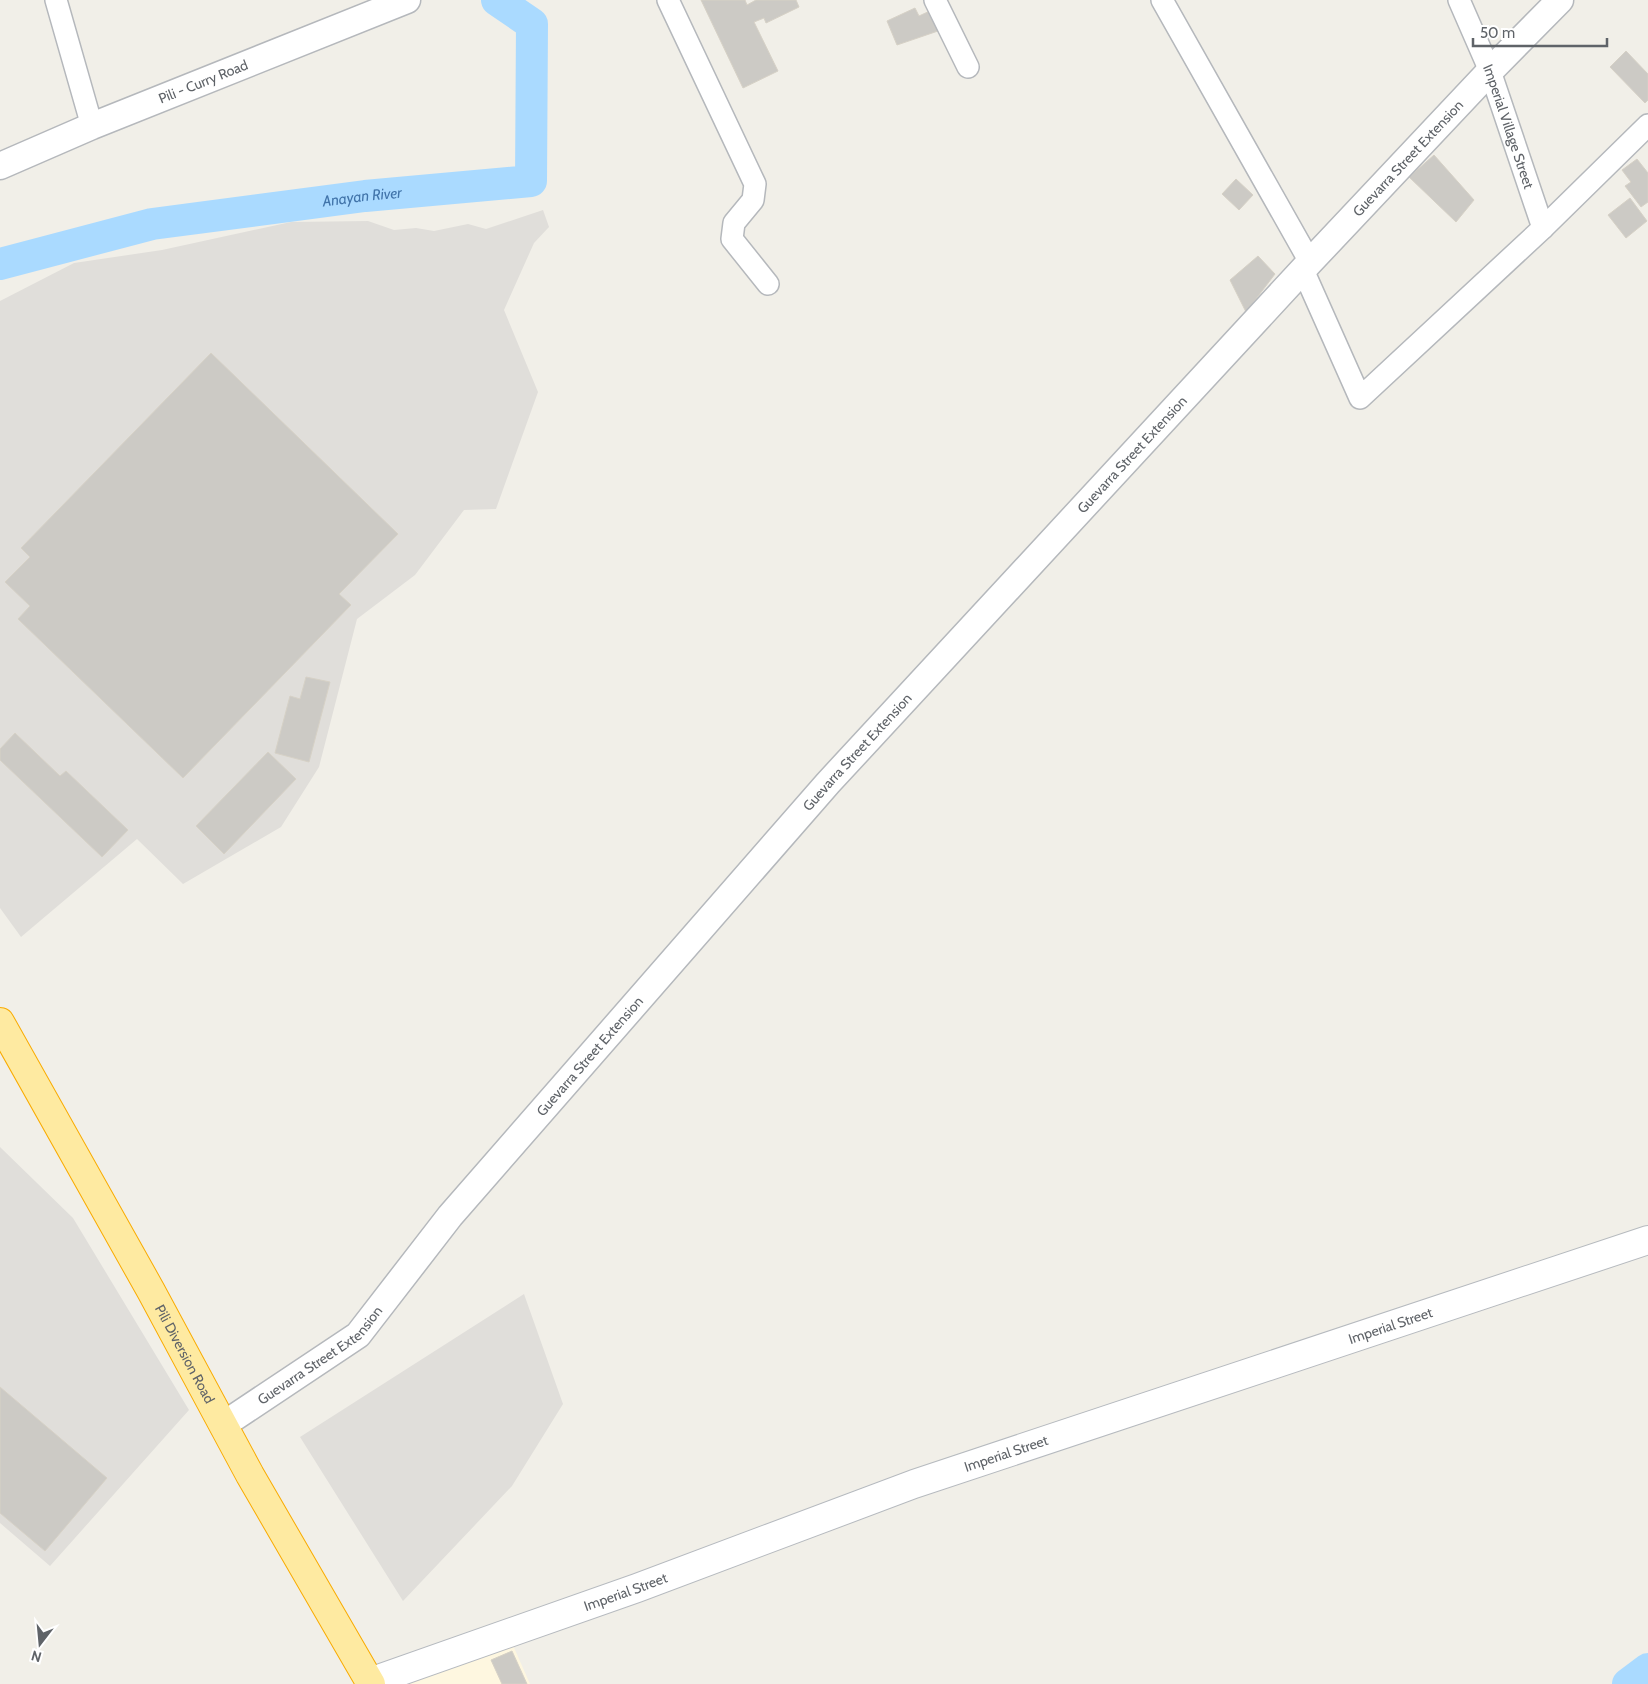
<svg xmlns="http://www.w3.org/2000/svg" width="1648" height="1684" viewBox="0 0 1648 1684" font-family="Cabin,sans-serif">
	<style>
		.commercial { fill: #fef7e0 }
		.industrial { fill: #e0deda }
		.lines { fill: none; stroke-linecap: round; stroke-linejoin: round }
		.river { stroke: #aadaff; stroke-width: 32 }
		.building { fill: #cccac5; stroke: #d6d1c6 }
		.minor-casing { stroke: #b5b8bc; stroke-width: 24 }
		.tertiary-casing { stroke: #b5b8bc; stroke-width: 29 }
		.secondary-casing { stroke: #b6babf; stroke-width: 30 }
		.trunk-casing { stroke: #f9ab00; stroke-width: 30 }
		.minor { stroke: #fff; stroke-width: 21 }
		.tertiary { stroke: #fff; stroke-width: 26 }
		.secondary { stroke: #fff; stroke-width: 28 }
		.trunk { stroke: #feeaa1; stroke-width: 28 }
		.labels { text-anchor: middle; stroke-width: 5; stroke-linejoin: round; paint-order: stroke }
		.street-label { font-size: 14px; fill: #5f6368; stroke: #fff }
		.water-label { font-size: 15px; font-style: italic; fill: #4174aa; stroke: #fff }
	</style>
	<rect width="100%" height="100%" fill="#f1efe8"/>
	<path class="commercial" d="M512,1643L530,1684H408Z"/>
	<path class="industrial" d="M543,210L549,227L534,243L504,310L538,392L496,509L464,510L415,575L357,619L319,767L281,827L183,884L137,839L21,937L0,908V301L74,263L162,250L291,222L368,221L394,230L416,228L434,231L468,224L486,229Z
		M0,1147L73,1218L189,1410L50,1566L0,1523Z
		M524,1294L563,1404L512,1486L403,1601L300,1437Z"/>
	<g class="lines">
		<g class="river">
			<path id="s1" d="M0,264L152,224L365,196L531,181L532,24L497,0"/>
			<path d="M1628,1684L1648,1669"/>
		</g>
	</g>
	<path class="building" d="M701,0H745L747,5L756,0H796L799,7L766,23L764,18L754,22L778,71L743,88Z
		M915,8L919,16L932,10L938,31L897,45L887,21Z
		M1626,51L1648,74V100L1645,103L1610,67Z
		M1434,155L1474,200L1456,222L1409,177Z
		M1637,159L1648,173V202L1641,207L1625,186L1631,182L1622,170Z
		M1236,179L1253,195L1239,210L1222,194Z
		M1630,198L1647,221L1626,238L1608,215Z
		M1258,256L1275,274L1246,312L1230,280Z
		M211,353L398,534L339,594L351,605L183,778L18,619L30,606L5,582L30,557L21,548Z
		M306,677L330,682L309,762L275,753L290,696L300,699Z
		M15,733L60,776L66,771L128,830L102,857L0,760V749Z
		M268,752L296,779L224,854L196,826Z
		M0,1387L107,1478L45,1551L0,1513Z
		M512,1651L527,1684H502L491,1660Z"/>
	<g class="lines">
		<g class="minor-casing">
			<g id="minor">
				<path d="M56,0L92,126"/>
				<path d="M668,0L755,184L753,200L734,223L732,239L768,284"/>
				<path d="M935,0L968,67"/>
				<path d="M1162,0L1310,262"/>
				<path id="s2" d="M1459,0L1490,71L1543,228"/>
				<path d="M1303,270L1360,398L1543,228L1648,125"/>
			</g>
		</g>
		<g class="tertiary-casing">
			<g id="tertiary">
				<path id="s3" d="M0,166L92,126L407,0"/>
				<path id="s4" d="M223,1425L358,1335L450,1216L828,783L1310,262L1490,71L1560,0"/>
			</g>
		</g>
		<g class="secondary-casing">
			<g id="secondary">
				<path id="s5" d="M370,1682L637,1588L914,1484L1648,1240"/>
			</g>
		</g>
		<g class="trunk-casing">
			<g id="trunk">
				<path id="s6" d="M0,1022L151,1291L250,1475L371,1684"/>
			</g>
		</g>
		<use href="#minor" class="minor"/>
		<use href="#tertiary" class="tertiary"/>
		<use href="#secondary" class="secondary"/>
		<use href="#trunk" class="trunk"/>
	</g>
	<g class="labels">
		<g class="street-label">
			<text dy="5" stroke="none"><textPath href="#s3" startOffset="220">Pili - Curry Road</textPath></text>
			<text dy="5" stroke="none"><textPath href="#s2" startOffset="136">Imperial Village Street</textPath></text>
			<text dy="5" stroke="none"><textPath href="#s4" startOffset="1740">Guevarra Street Extension</textPath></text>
			<text dy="5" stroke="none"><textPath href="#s4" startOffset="1335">Guevarra Street Extension</textPath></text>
			<text dy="5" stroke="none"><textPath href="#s4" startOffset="930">Guevarra Street Extension</textPath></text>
			<text dy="5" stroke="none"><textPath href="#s4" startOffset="525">Guevarra Street Extension</textPath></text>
			<text dy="5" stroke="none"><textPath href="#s5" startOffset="1081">Imperial Street</textPath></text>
			<text dy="5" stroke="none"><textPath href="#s6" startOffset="380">Pili Diversion Road</textPath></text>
			<text dy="5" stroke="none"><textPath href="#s4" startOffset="120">Guevarra Street Extension</textPath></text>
			<text dy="5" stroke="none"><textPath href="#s5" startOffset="676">Imperial Street</textPath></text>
			<text dy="5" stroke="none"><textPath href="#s5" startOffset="271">Imperial Street</textPath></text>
		</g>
		<g class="water-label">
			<text dy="5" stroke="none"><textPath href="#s1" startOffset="369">Anayan River</textPath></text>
		</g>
	</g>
	<g transform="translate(40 1644) rotate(196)" stroke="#ffffff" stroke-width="4" paint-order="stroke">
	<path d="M0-4L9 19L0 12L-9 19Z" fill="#5f6368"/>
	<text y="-8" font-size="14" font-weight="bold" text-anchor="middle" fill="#5f6368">N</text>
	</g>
	<path d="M1473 38v8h134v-8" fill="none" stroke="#5f6368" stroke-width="2.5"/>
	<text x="1480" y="38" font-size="15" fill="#5f6368" stroke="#ffffff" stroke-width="4" paint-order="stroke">50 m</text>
</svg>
